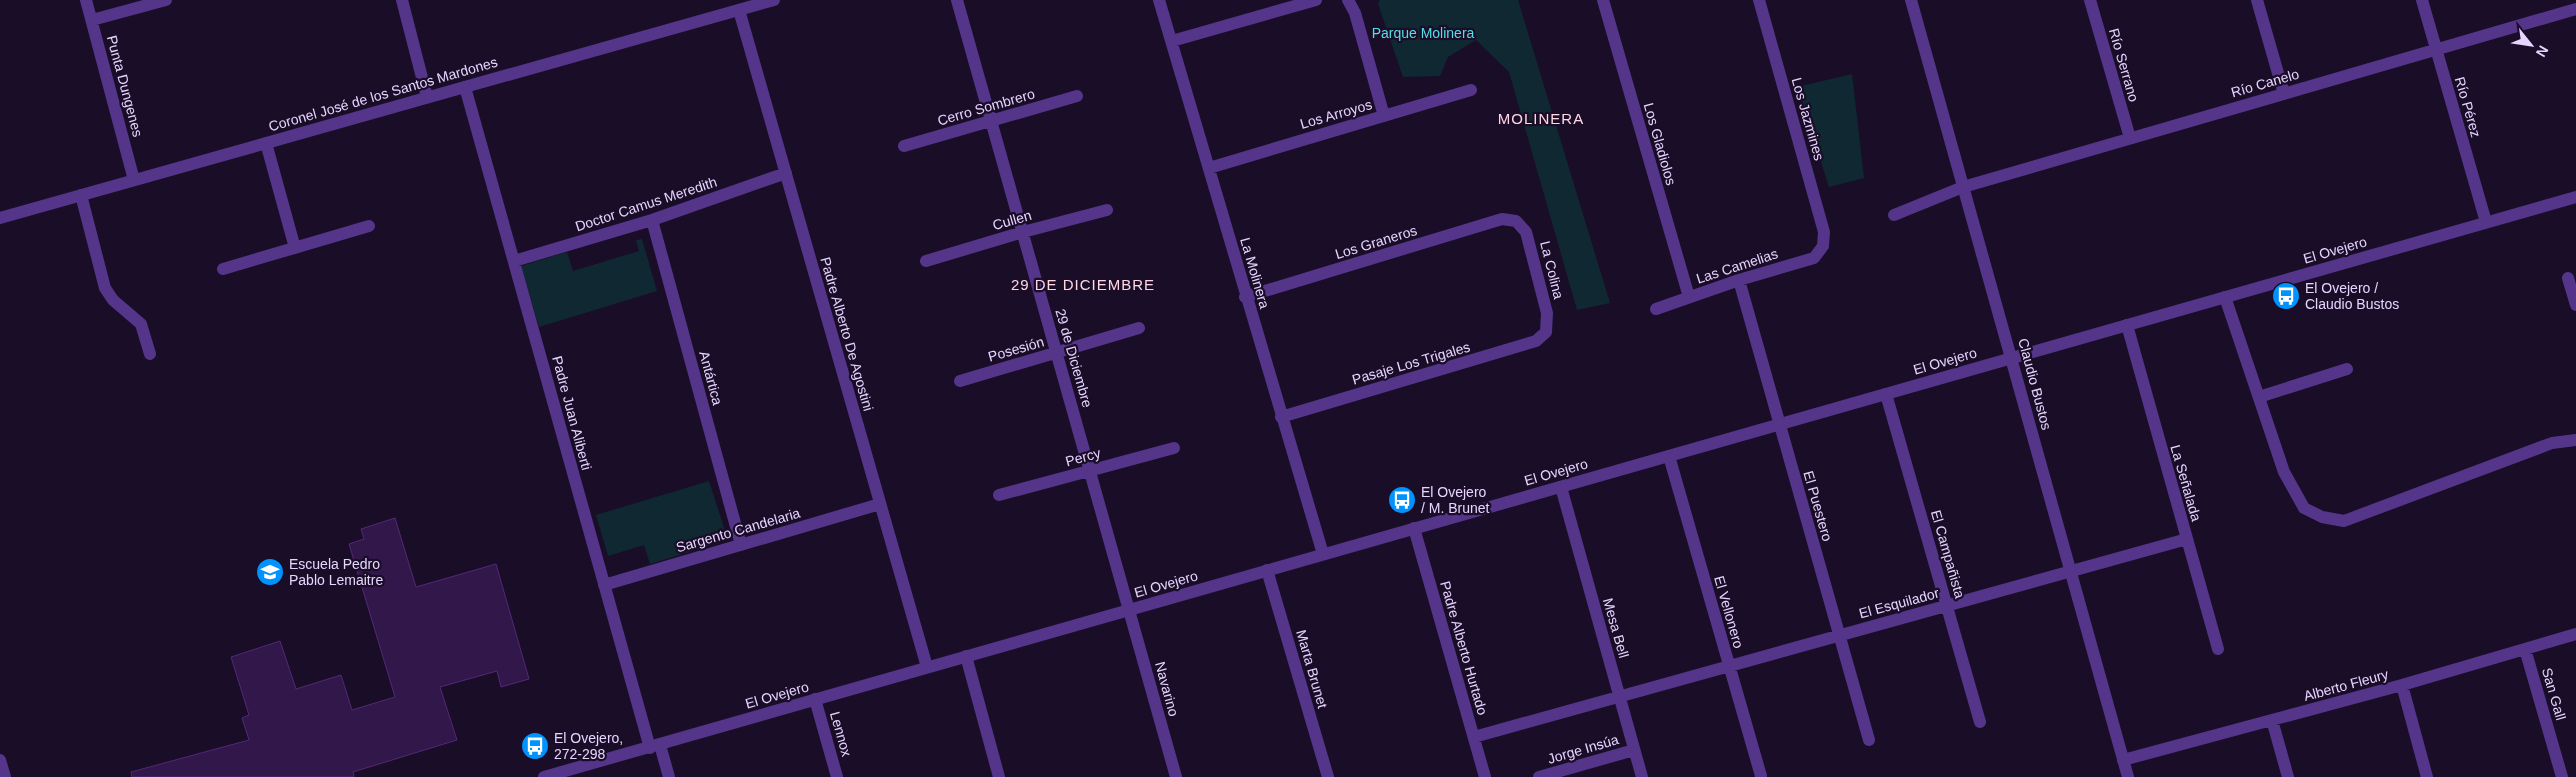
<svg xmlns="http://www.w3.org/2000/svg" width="2576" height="777" viewBox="0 0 2576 777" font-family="Helvetica,sans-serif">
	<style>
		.green { fill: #102832 }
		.building { fill: #32184a; stroke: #522878 }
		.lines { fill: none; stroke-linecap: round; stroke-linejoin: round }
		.service { stroke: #54358a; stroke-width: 12 }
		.minor { stroke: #54358a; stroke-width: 12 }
		.tertiary { stroke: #54358a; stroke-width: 12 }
		.labels { text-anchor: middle; stroke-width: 4.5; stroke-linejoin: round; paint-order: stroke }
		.park-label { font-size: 14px; fill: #56dee8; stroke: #1a0d27 }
		.street-label { font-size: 14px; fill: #e7d4ff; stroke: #1a0d27 }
		.poi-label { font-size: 14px; fill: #e7d4ff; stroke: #1a0d27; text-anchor: start }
		.neighbourhood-label { font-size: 15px; letter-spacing: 1px; fill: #ffd6e3; stroke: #1a0d27 }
	</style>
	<rect width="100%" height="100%" fill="#1a0d27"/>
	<path class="green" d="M1380,0H1518L1610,303L1577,310L1509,72L1476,40L1448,57L1440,76L1403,77L1378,4Z
		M1852,74L1864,178L1829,187L1797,87Z
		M642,239L657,291L539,327L521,266L567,252L573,271L639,251L636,240Z
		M709,481L728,540L650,564L644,545L608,556L596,515Z"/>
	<path class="building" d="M395,518L416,587L496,564L529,679L501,687L497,671L440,687L457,740L353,772L354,777H132L131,772L249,740L242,718L249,715L231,657L280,641L296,689L341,675L352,710L395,697L349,544L364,539L361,529Z"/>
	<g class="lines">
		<path class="service" d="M81,195L105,288L113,300L141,324L150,354
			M1894,215L1963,187
			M2568,278L2576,305
			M2225,297L2284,472L2304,508L2322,517L2344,521L2552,443L2576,440
			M2259,397L2347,369"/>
		<path class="minor" d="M86,0L134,180
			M402,0L427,97
			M957,0L1176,777
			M1159,0L1323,554
			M1348,0L1355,13L1384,116
			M1603,0L1689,297
			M2090,0L2130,138
			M2257,0L2284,94
			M2422,0L2486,222
			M739,10L927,667
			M92,20L166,0
			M1172,41L1316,0
			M465,87L650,748
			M266,143L295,248
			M904,146L1077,96
			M1209,168L1471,90
			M1963,187L2576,9
			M652,220L741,545
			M514,261L652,220L786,173
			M926,261L1023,232L1107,210
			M223,269L369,226
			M1739,280L1869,740
			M1245,297L1502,219L1516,221L1526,232L1547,313L1546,332L1536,341L1281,417
			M1656,309L1739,280L1814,258L1823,246L1824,232L1759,0
			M2127,325L2218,649
			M960,381L1139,328
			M1886,394L1980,722
			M1669,456L1761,776
			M1561,487L1642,777
			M999,495L1174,448
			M1414,528L1485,777
			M1267,570L1328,777
			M604,585L880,504
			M2525,649L2562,777
			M966,656L999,777
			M2402,685L2427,777
			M815,699L837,777
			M2272,720L2288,777
			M1474,737L2187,539
			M660,745L669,777
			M0,760L5,777
			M2123,760L2402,685L2576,634
			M1539,777L1634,750"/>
		<path class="tertiary" d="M1911,0C1984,259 2056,518 2128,777
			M0,218L774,0
			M544,777L2576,197"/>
	</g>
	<defs>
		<g id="bus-disc" transform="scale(1.4375)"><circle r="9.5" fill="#0093ff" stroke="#1a0d27"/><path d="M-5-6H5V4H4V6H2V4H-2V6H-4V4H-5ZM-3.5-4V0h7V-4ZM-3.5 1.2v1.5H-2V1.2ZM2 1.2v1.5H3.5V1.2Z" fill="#fff"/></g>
		<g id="school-disc" transform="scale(1.4375)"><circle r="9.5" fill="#0093ff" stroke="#1a0d27"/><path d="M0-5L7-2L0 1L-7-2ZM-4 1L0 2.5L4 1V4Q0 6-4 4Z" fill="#fff"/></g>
	</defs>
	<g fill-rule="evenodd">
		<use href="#bus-disc" x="2286" y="296"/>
		<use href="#bus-disc" x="1402" y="500"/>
		<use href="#school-disc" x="270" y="572"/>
		<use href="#bus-disc" x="535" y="746"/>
	</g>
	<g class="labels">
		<g class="park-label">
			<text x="1423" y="38">Parque Molinera</text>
		</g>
		<g class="street-label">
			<text transform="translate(2124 65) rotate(74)" y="5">Río Serrano</text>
			<text transform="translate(2265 83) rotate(-16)" y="5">Río Canelo</text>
			<text transform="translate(125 86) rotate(75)" y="5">Punta Dungenes</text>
			<text transform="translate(383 94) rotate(-16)" y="5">Coronel José de los Santos Mardones</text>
			<text transform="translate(986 107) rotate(-16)" y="5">Cerro Sombrero</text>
			<text transform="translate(2468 107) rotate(74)" y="5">Río Pérez</text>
			<text transform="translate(1336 114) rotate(-16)" y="5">Los Arroyos</text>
			<text transform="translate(1808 119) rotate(74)" y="5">Los Jazmines</text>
			<text transform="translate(1660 144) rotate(74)" y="5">Los Gladiolos</text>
			<text transform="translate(646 204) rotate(-18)" y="5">Doctor Camus Meredith</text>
			<text transform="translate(1012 220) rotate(-16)" y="5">Cullen</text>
			<text transform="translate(1376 242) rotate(-17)" y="5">Los Graneros</text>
			<text transform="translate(2335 250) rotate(-16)" y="5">El Ovejero</text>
			<text transform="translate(1737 266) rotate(-18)" y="5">Las Camelias</text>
			<text transform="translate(1552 270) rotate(76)" y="5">La Colina</text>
			<text transform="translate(1255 273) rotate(74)" y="5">La Molinera</text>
			<text transform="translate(847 334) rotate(74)" y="5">Padre Alberto De Agostini</text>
			<text transform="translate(1016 349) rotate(-16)" y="5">Posesión</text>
			<text transform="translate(1074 358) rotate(74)" y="5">29 de Diciembre</text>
			<text transform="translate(1945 361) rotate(-16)" y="5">El Ovejero</text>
			<text transform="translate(1411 363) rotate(-16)" y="5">Pasaje Los Trigales</text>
			<text transform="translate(711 378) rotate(75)" y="5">Antártica</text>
			<text transform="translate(2035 384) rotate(75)" y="5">Claudio Bustos</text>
			<text transform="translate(572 413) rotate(75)" y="5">Padre Juan Aliberti</text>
			<text transform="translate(1083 457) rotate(-15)" y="5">Percy</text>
			<text transform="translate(1556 472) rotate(-16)" y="5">El Ovejero</text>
			<text transform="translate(2186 483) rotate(74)" y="5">La Señalada</text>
			<text transform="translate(1818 506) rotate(74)" y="5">El Puestero</text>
			<text transform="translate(738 530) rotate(-16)" y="5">Sargento Candelaria</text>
			<text transform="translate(1948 554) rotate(74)" y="5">El Campañista</text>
			<text transform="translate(1166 584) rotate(-16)" y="5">El Ovejero</text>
			<text transform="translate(1899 603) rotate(-15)" y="5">El Esquilador</text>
			<text transform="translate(1729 612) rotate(74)" y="5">El Vellonero</text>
			<text transform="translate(1616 628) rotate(74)" y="5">Mesa Bell</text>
			<text transform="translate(1464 648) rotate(74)" y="5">Padre Alberto Hurtado</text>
			<text transform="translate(1312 669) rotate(74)" y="5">Marta Brunet</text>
			<text transform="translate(2346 685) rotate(-15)" y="5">Alberto Fleury</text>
			<text transform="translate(1167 689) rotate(75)" y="5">Navarino</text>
			<text transform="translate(2554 694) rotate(74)" y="5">San Gall</text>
			<text transform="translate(777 695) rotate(-16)" y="5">El Ovejero</text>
			<text transform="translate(841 734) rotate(74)" y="5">Lennox</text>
			<text transform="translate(1583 749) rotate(-16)" y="5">Jorge Insúa</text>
		</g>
		<g class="poi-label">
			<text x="2305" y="293">El Ovejero /<tspan x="2305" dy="16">Claudio Bustos</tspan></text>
			<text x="1421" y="497">El Ovejero<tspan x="1421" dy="16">/ M. Brunet</tspan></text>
			<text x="289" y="569">Escuela Pedro<tspan x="289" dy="16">Pablo Lemaitre</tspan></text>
			<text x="554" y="743">El Ovejero,<tspan x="554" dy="16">272-298</tspan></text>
		</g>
		<g class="neighbourhood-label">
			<text x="1541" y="124">MOLINERA</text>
			<text x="1083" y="290">29 DE DICIEMBRE</text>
		</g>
	</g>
	<g transform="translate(2531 45) rotate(120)" stroke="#1a0d27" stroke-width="4" paint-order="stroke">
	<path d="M0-4L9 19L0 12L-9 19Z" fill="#e7d4ff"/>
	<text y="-8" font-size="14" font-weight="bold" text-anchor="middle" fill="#e7d4ff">N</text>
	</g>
</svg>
